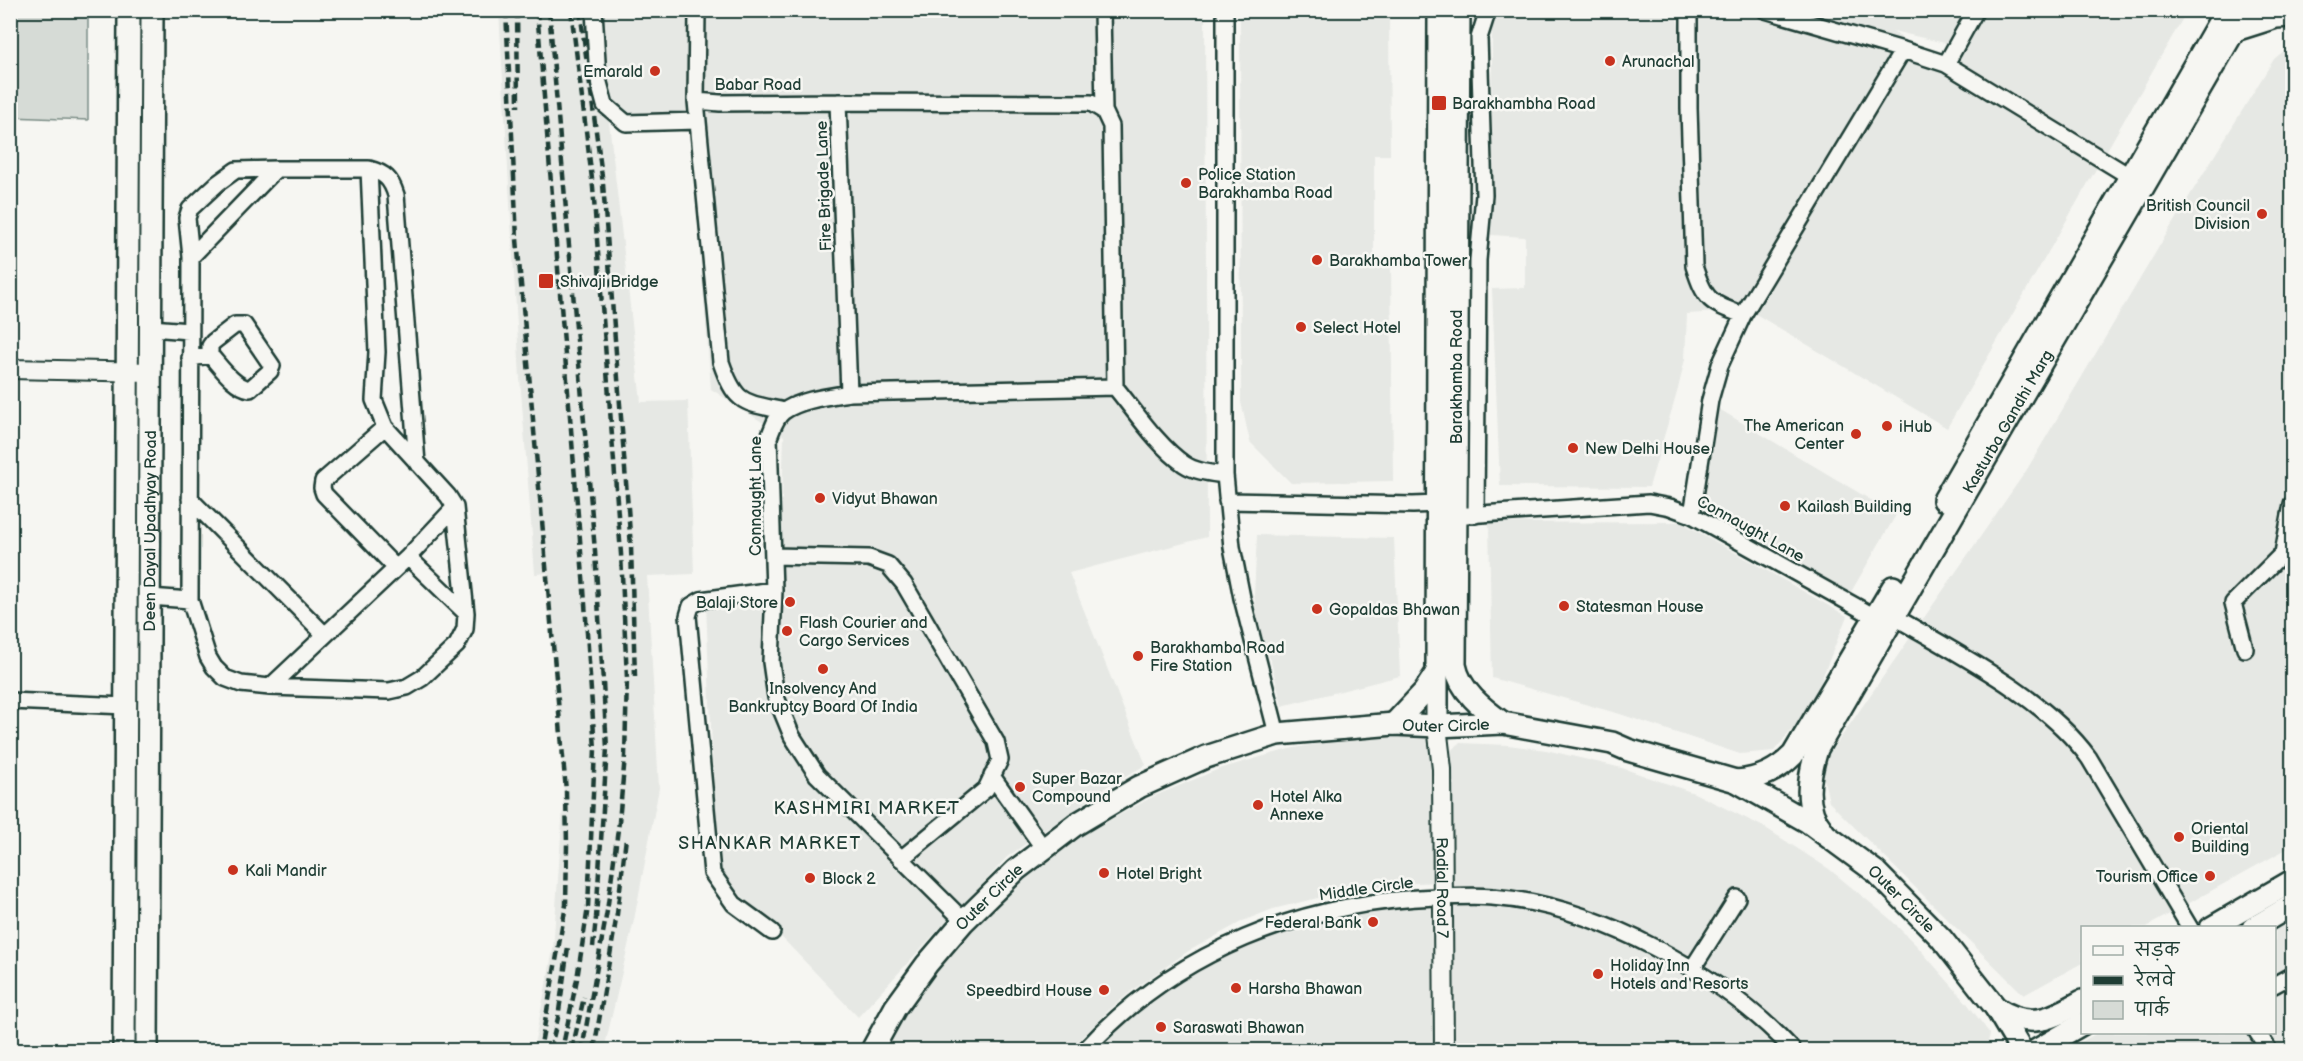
<svg xmlns="http://www.w3.org/2000/svg" width="2303" height="1061" viewBox="0 0 2303 1061" font-family="'Balsamiq Sans','Playpen Sans Deva',sans-serif">
	<style>
		.built { fill: #e6e8e4 }
		.green { fill: #d6dbd6; stroke: #7a8c85; stroke-width: 1.5 }
		.lines { fill: none; stroke-linecap: round; stroke-linejoin: round }
		.minor-casing { stroke: #1f3d34; stroke-width: 20 }
		.tertiary-casing { stroke: #1f3d34; stroke-width: 22 }
		.secondary-casing { stroke: #1f3d34; stroke-width: 26 }
		.minor { stroke: #f6f6f2; stroke-width: 15 }
		.tertiary { stroke: #f6f6f2; stroke-width: 18 }
		.secondary { stroke: #f6f6f2; stroke-width: 21 }
		.rail { stroke: #1f3d34; stroke-width: 4.5; stroke-dasharray: 9 4.5; stroke-linecap: butt }
		.poi-dot { fill: #c8321e; stroke: #f6f6f2; stroke-width: 2 }
		.labels { text-anchor: middle; stroke-width: 5; stroke-linejoin: round; paint-order: stroke }
		.poi-label { font-size: 16px; fill: #1f3d34; stroke: #f6f6f2; text-anchor: start }
		.street-label { font-size: 16px; fill: #1f3d34; stroke: #f6f6f2 }
		.neighbourhood-label { font-size: 18px; letter-spacing: 1.5px; fill: #1f3d34; stroke: #f6f6f2 }
	</style>
	<rect width="100%" height="100%" fill="#f6f6f2"/>
	<filter id="ink" filterUnits="userSpaceOnUse"><feTurbulence type="fractalNoise" baseFrequency=".0167" numOctaves="2"/><feDisplacementMap in="SourceGraphic" scale="12" xChannelSelector="R" yChannelSelector="G"/><feConvolveMatrix kernelMatrix="1 2 1 2 8 2 1 2 1" color-interpolation-filters="sRGB"/></filter>
	<g filter="url(#ink)">
		<path class="built" d="M499,11H587L601,52L641,402L688,401L694,574L647,576L659,788L634,920L604,1050H533L553,950L564,793L547,573L535,574L520,378Z
			M601,11H1205L1207,537L1069,573L1146,765L1114,782L1007,857L961,908L825,776L802,743L783,693L777,648L784,436L711,389L690,118L627,120L610,105Z
			M1240,11H1389L1390,155H1374V262L1391,263L1393,481L1291,483L1250,442L1241,402Z
			M1492,11H1675L1698,96L1693,11H1967L1949,44L1893,31L1939,68L2096,144L1958,63L1984,11H2187L1947,428L1749,310L1687,314L1685,359L1678,389L1649,487L1500,486L1492,289L1525,288V237L1491,235Z
			M2292,49V846L2146,927L2082,928V963L2024,995L1829,802L1821,766L2026,471L2179,213L2274,59L2285,50Z
			M1719,409L1896,515L1848,597L1697,511Z
			M1681,522L1847,616L1820,683L1801,719L1774,751L1740,754L1620,714L1492,678L1489,523Z
			M1257,535L1394,538L1400,676L1282,706L1271,662L1257,620L1254,595Z
			M765,601V657L816,782L949,918L858,1017L717,870L706,605Z
			M1398,733L1424,734L1434,744L1437,882L1399,884L1338,893L1273,909L1243,921L1187,952L1134,989L1109,1010L1069,1050L884,1049L924,977L999,898L1057,853L1087,833L1152,797L1219,769L1289,749L1361,736Z
			M1460,743L1508,745L1546,750L1622,768L1694,793L1764,827L1829,869L1889,918L1916,945L1967,1003L1990,1034L1986,1050H1805L1762,1008L1735,987L1708,967L1649,935L1619,921L1555,901L1490,889L1448,887L1450,751Z
			M1436,901L1437,1050H1093L1109,1034L1159,992L1213,958L1303,921Z
			M1453,902L1497,905L1561,917L1593,927L1654,953L1737,1006L1785,1050H1451Z
			M2292,920V1050H2072L2081,1042L2097,1033L2274,1032L2275,930Z"/>
		<path class="green" d="M11,10L88,11V120L11,117Z"/>
		<g class="lines">
			<g class="minor-casing">
				<path id="minor" d="M594,10L598,79L605,105L626,123L698,121
					M697,10L696,101L720,103L838,102
					M1102,10L1104,111L1111,126L1115,387
					M1225,10V475L1232,547L1242,598L1277,734
					M1689,10V108L1694,266C1705,301 1710,303 1743,315L1720,365L1710,400L1692,515
					M1976,10L1946,64L2129,176
					M1903,50L1946,64
					M696,101L721,362C736,405 743,402 784,411
					M191,257L187,218L190,209L218,183L236,170L276,169
					M1743,315L1903,50L1765,10
					M151,328L189,331
					M190,358L210,355C220,366 234,387 250,389L270,371L272,366L244,325H235L213,342L210,346V355
					M849,393L838,102L1091,103L1104,111
					M385,427L323,481L322,488L324,494L396,568
					M190,499L325,635
					M1227,501L1413,505L1438,504
					M1466,515L1649,503L1670,507L1692,515L1875,617
					M1476,515L1478,260L1484,195L1479,38L1488,10
					M773,556L869,558L888,565L904,584L996,742L1000,760L986,789L901,859
					M408,557L466,613
					M150,597L190,600L208,657L214,667L225,678L241,684L270,687L389,691L407,687L422,678L457,645L465,629L466,613L455,507L448,496L385,427L374,400L377,352L369,169
					M190,600L191,257L276,169H369C385,173 391,179 396,195L417,463
					M1893,616C1958,654 2045,697 2089,758L2190,928
					M2245,649L2233,603L2283,553L2292,504
					M270,687L408,557L455,507
					M10,701L126,706
					M992,776L1044,849
					M964,921L817,775L792,736L776,697L771,662L774,590L769,437C773,428 775,418 783,412C798,400 831,396 849,393L1115,387C1135,411 1158,446 1184,464C1196,472 1211,473 1225,475
					M772,932L734,904L712,873L688,616L691,606L701,600L774,590
					M1692,969L1737,898
					M2274,985L2292,975
					M2257,1032L2269,1050
					M1085,1050C1176,950 1304,902 1437,897C1455,897 1474,895 1492,897C1597,905 1722,974 1793,1050"/>
			</g>
			<g class="tertiary-casing">
				<g id="tertiary">
					<path d="M10,369L151,372"/>
					<path id="s1" d="M1437,726L1442,769L1444,1050"/>
				</g>
			</g>
			<g class="secondary-casing">
				<g id="secondary">
					<path d="M1459,10L1455,665C1460,691 1482,708 1503,723"/>
					<path d="M2235,30L2276,17L2292,16"/>
					<path d="M1944,500L2226,10"/>
					<path d="M1437,672V726"/>
					<path d="M1394,724L1424,692L1437,672L1439,10"/>
					<path d="M1736,781C1760,779 1777,771 1793,755L1893,587"/>
					<path id="s2" d="M1823,831C1802,807 1809,776 1817,749L2246,10"/>
					<path d="M2211,928L2292,881"/>
					<path d="M2253,928L2292,905"/>
					<path d="M1996,1008C2030,1030 2051,1019 2082,1001"/>
					<path d="M124,1050L129,10"/>
					<path id="s3" d="M147,1050L152,10"/>
					<path id="s4" d="M872,1050L895,1008L927,964L963,922L1016,870L1075,825L1139,787L1206,757L1277,734L1394,724L1437,726L1503,723L1612,743L1628,750L1736,781L1808,822L1876,872L1941,938L1996,1008L2021,1050"/>
					<path d="M2037,1050L2082,1024"/>
				</g>
			</g>
			<use href="#minor" class="minor"/>
			<use href="#tertiary" class="tertiary"/>
			<use href="#secondary" class="secondary"/>
			<path class="rail" d="M506,10L517,239L566,791L567,845L566,905L540,1050
				M517,10L518,107
				M537,10L584,589L595,749L588,907L577,979L562,1050
				M549,10L595,551L607,748L596,918L593,947
				M571,10L593,187L621,554L627,678L625,756L619,822L607,911L582,1050
				M580,10L603,184L631,547L635,677
				M550,1050L558,1018L568,947
				M572,1050L584,997
				M594,1050L617,914L626,838"/>
		</g>
	</g>
	<g class="poi-dot">
		<circle cx="1610" cy="61" r="6"/>
		<circle cx="655" cy="71" r="6"/>
		<rect x="1431" y="95" width="16" height="16" rx="3"/>
		<circle cx="1186" cy="183" r="6"/>
		<circle cx="2262" cy="214" r="6"/>
		<circle cx="1317" cy="260" r="6"/>
		<rect x="538" y="273" width="16" height="16" rx="3"/>
		<circle cx="1301" cy="327" r="6"/>
		<circle cx="1887" cy="426" r="6"/>
		<circle cx="1856" cy="434" r="6"/>
		<circle cx="1573" cy="448" r="6"/>
		<circle cx="820" cy="498" r="6"/>
		<circle cx="1785" cy="506" r="6"/>
		<circle cx="790" cy="602" r="6"/>
		<circle cx="1564" cy="606" r="6"/>
		<circle cx="1317" cy="609" r="6"/>
		<circle cx="787" cy="631" r="6"/>
		<circle cx="1138" cy="656" r="6"/>
		<circle cx="823" cy="669" r="6"/>
		<circle cx="1020" cy="787" r="6"/>
		<circle cx="1258" cy="805" r="6"/>
		<circle cx="2179" cy="837" r="6"/>
		<circle cx="233" cy="870" r="6"/>
		<circle cx="1104" cy="873" r="6"/>
		<circle cx="2210" cy="876" r="6"/>
		<circle cx="810" cy="878" r="6"/>
		<circle cx="1373" cy="922" r="6"/>
		<circle cx="1598" cy="974" r="6"/>
		<circle cx="1236" cy="988" r="6"/>
		<circle cx="1104" cy="990" r="6"/>
		<circle cx="1161" cy="1027" r="6"/>
	</g>
	<g class="labels">
		<g class="poi-label">
			<text x="1622" y="67">Arunachal</text>
			<text x="643" y="77" text-anchor="end">Emarald</text>
			<text x="1452" y="109">Barakhambha Road</text>
			<text x="1198" y="180">Police Station<tspan x="1198" dy="18">Barakhamba Road</tspan></text>
			<text x="2250" y="211" text-anchor="end">British Council<tspan x="2250" dy="18">Division</tspan></text>
			<text x="1329" y="266">Barakhamba Tower</text>
			<text x="560" y="287">Shivaji Bridge</text>
			<text x="1313" y="333">Select Hotel</text>
			<text x="1844" y="431" text-anchor="end">The American<tspan x="1844" dy="18">Center</tspan></text>
			<text x="1899" y="432">iHub</text>
			<text x="1585" y="454">New Delhi House</text>
			<text x="832" y="504">Vidyut Bhawan</text>
			<text x="1797" y="512">Kailash Building</text>
			<text x="778" y="608" text-anchor="end">Balaji Store</text>
			<text x="1576" y="612">Statesman House</text>
			<text x="1329" y="615">Gopaldas Bhawan</text>
			<text x="799" y="628">Flash Courier and<tspan x="799" dy="18">Cargo Services</tspan></text>
			<text x="1150" y="653">Barakhamba Road<tspan x="1150" dy="18">Fire Station</tspan></text>
			<text x="823" y="694" text-anchor="middle">Insolvency And<tspan x="823" dy="18">Bankruptcy Board Of India</tspan></text>
			<text x="1032" y="784">Super Bazar<tspan x="1032" dy="18">Compound</tspan></text>
			<text x="1270" y="802">Hotel Alka<tspan x="1270" dy="18">Annexe</tspan></text>
			<text x="2191" y="834">Oriental<tspan x="2191" dy="18">Building</tspan></text>
			<text x="245" y="876">Kali Mandir</text>
			<text x="1116" y="879">Hotel Bright</text>
			<text x="2198" y="882" text-anchor="end">Tourism Office</text>
			<text x="822" y="884">Block 2</text>
			<text x="1361" y="928" text-anchor="end">Federal Bank</text>
			<text x="1610" y="971">Holiday Inn<tspan x="1610" dy="18">Hotels and Resorts</tspan></text>
			<text x="1248" y="994">Harsha Bhawan</text>
			<text x="1092" y="996" text-anchor="end">Speedbird House</text>
			<text x="1173" y="1033">Saraswati Bhawan</text>
		</g>
		<g class="street-label">
			<text x="758" y="90">Babar Road</text>
			<text transform="translate(823 186) rotate(-92)" y="6">Fire Brigade Lane</text>
			<text transform="translate(1456 377) rotate(-90)" y="6">Barakhamba Road</text>
			<text dy="6" stroke="none"><textPath href="#s2" startOffset="465">Kasturba Gandhi Marg</textPath></text>
			<text transform="translate(755 496) rotate(-90)" y="6">Connaught Lane</text>
			<text transform="translate(1751 528) rotate(29)" y="6">Connaught Lane</text>
			<text dy="6" stroke="none"><textPath href="#s3" startOffset="519">Deen Dayal Upadhyay Road</textPath></text>
			<text dy="6" stroke="none"><textPath href="#s4" startOffset="698">Outer Circle</textPath></text>
			<text transform="translate(1366 888) rotate(-8)" y="6">Middle Circle</text>
			<text dy="6" stroke="none"><textPath href="#s1" startOffset="162">Radial Road 7</textPath></text>
			<text dy="6" stroke="none"><textPath href="#s4" startOffset="194">Outer Circle</textPath></text>
			<text dy="6" stroke="none"><textPath href="#s4" startOffset="1200">Outer Circle</textPath></text>
		</g>
		<g class="neighbourhood-label">
			<text x="867" y="814">KASHMIRI MARKET</text>
			<text x="770" y="849">SHANKAR MARKET</text>
		</g>
	</g>
	<rect width="2303" height="1061" fill="none" stroke="#f6f6f2" stroke-width="36"/>
	<rect x="18" y="18" width="2267" height="1025" fill="none" stroke="#1f3d34" stroke-width="2" filter="url(#ink)"/>
	<rect x="2081" y="926" width="195" height="108" fill="#f6f6f2" stroke="#a0aca6" stroke-width="1.5"/>
	<rect x="2093" y="946" width="30" height="9" fill="#f6f6f2" stroke="#a0aca6" stroke-width="1.5"/>
	<text x="2135" y="956" font-size="18" fill="#1f3d34">सड़क</text>
	<rect x="2093" y="976" width="30" height="9" fill="#1f3d34" stroke="#a0aca6" stroke-width="1.5"/>
	<text x="2135" y="986" font-size="18" fill="#1f3d34">रेलवे</text>
	<rect x="2093" y="1001" width="30" height="18" fill="#d6dbd6" stroke="#a0aca6" stroke-width="1.5"/>
	<text x="2135" y="1016" font-size="18" fill="#1f3d34">पार्क</text>
</svg>
